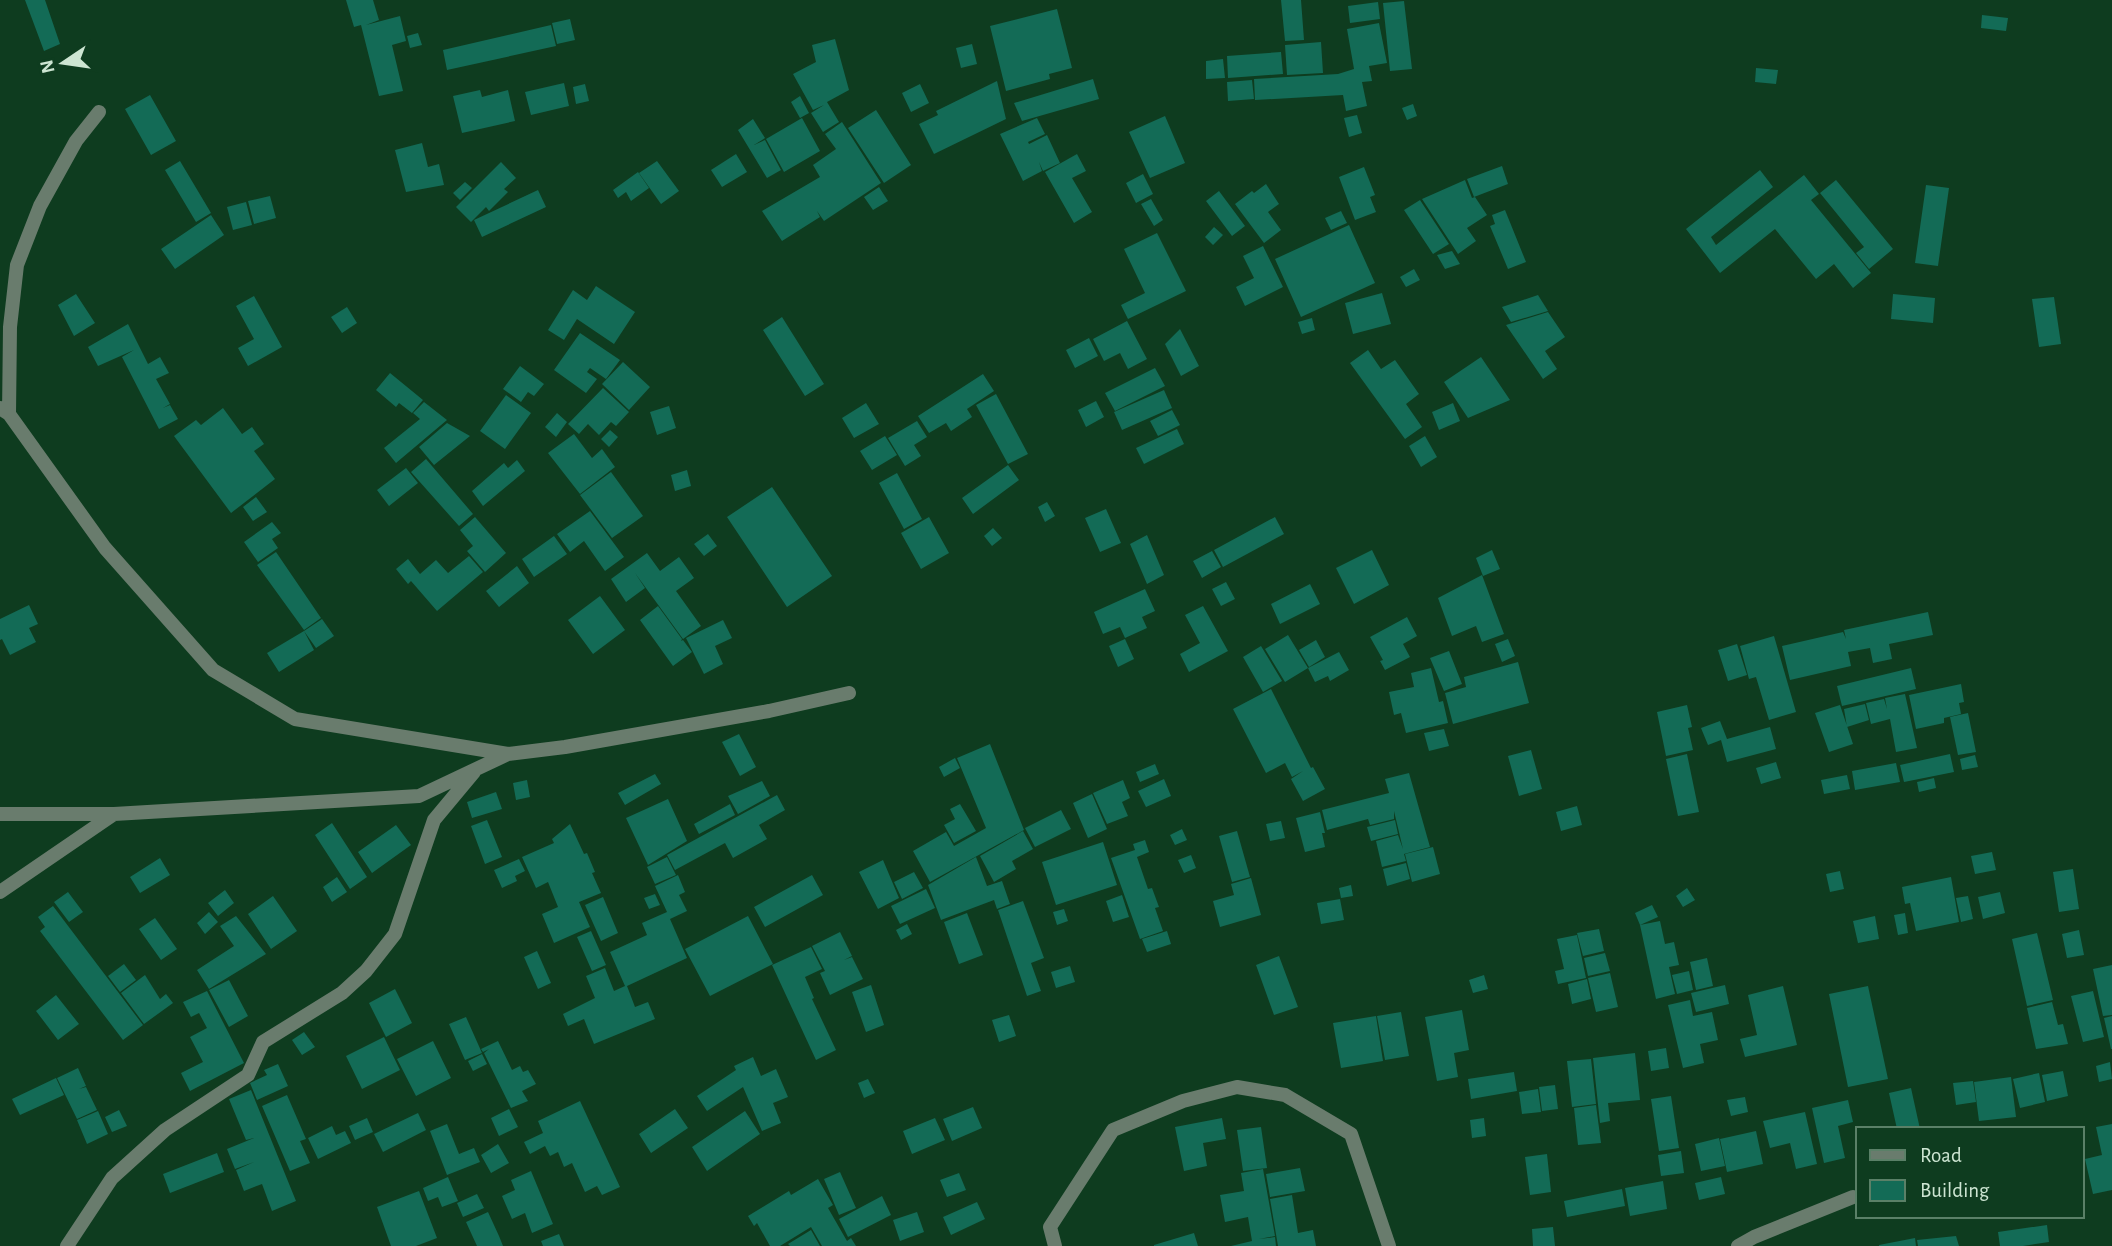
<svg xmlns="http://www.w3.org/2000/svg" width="2112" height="1246" viewBox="0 0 2112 1246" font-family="'Alegreya Sans',sans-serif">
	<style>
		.building { fill: #136b56 }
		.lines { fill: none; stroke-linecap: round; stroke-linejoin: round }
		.minor { stroke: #697c6d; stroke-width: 14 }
	</style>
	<rect width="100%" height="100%" fill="#0e3c1f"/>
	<path class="building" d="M25,0H45L60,44L44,51Z
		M346,0H373L379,20L366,25L400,16L406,41L392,45L403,91L379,96L361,25L354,27Z
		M1281,0H1301L1304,40L1285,41Z
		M1404,1L1412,69L1390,71L1383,3Z
		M1378,2L1380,19L1350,23L1348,6Z
		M1057,9L1072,68L1049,74L1050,79L1006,91L990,26Z
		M1982,15L2008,18L2006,31L1981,28Z
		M570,19L575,40L557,44L552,23Z
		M1379,23L1387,63L1369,66L1372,81L1362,82L1367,106L1346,111L1343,95L1255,100L1254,79L1338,74L1354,69L1347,29Z
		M551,25L556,46L447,70L443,50Z
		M418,33L422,45L410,48L407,36Z
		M835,39L849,90L827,102L839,122L823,132L811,113L824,105L813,110L793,74L816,62L812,45Z
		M1321,42L1323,73L1287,75L1285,45Z
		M972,44L977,64L961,68L956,48Z
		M1281,52L1283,74L1228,78L1227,56Z
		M1223,59L1225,78L1206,79V61Z
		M1756,68L1778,70L1776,84L1755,82Z
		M1093,79L1099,99L1022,121L1014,103Z
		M1252,80L1254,99L1228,101L1227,82Z
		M997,81L1006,119L934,154L919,124L938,115L936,111Z
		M564,83L569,106L531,115L525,92Z
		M585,84L589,101L576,104L573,87Z
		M920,84L929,103L911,112L902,93Z
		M480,90L482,97L508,90L515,121L462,133L453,96Z
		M150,95L176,141L151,155L125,109Z
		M800,96L809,113L800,118L791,102Z
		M1413,104L1417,116L1407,120L1402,108Z
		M876,110L911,165L884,183L848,128Z
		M1357,115L1362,133L1349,137L1344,118Z
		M1165,116L1185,163L1150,178L1129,132Z
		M802,118L820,151L784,172L766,139Z
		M1037,118L1045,134L1028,142L1029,144L1047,135L1060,163L1043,171L1039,162L1042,171L1023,181L1000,134Z
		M753,119L765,138L754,145L765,140L781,170L767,178L738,130Z
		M842,122L881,183L824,221L817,211L820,217L782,241L762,211L820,177L813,165L836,149L825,134Z
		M422,143L428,167L439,164L444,185L406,192L395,150Z
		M736,154L747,172L722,187L711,170Z
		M1077,154L1086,171L1072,178L1092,212L1074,223L1045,172Z
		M180,161L211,213L196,222L165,170Z
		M657,161L679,191L661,204L639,173Z
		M501,162L516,178L504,189L508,192L489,211L486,207L471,222L456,207Z
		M1502,166L1508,184L1474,197L1467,179Z
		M1364,167L1375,195L1370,197L1376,212L1355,220L1339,177Z
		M1760,170L1773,187L1711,237L1716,245L1804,175L1819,194L1811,200L1871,273L1853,288L1834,264L1816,279L1775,229L1720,273L1686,229Z
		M638,172L649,188L631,201L626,192L618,198L613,190Z
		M1143,174L1153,194L1136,203L1126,183Z
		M1465,180L1472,198L1475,197L1487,215L1467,228L1476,241L1458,254L1422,199Z
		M1836,180L1893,249L1869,269L1856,253L1864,247L1820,193Z
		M465,182L472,188L460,200L453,193Z
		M1266,184L1279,204L1268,212L1281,230L1264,243L1235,204L1252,191L1254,193Z
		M1926,185L1949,188L1938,266L1915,263Z
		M879,187L888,201L873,210L864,197Z
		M538,190L546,207L482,237L474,220Z
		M1219,191L1245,226L1232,236L1206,201Z
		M270,196L276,218L254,224L248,201Z
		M1151,199L1163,220L1154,226L1141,204Z
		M1420,200L1449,244L1433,254L1404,210Z
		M246,202L252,225L233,230L227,207Z
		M1505,210L1526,262L1508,269L1490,226L1495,224L1492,215Z
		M1341,211L1347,223L1331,230L1325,218Z
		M211,215L224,235L175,269L161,249Z
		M1349,225L1375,283L1301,317L1275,259Z
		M1214,227L1223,235L1213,245L1205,237Z
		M1157,233L1186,291L1128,319L1121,305L1145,293L1124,249Z
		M1263,246L1283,287L1245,306L1236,287L1254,278L1243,256Z
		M1452,251L1460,264L1445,269L1437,255Z
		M1414,269L1420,280L1406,287L1400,277Z
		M596,286L635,312L614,344L577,319L564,340L548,330L573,290L587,300Z
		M1382,293L1391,324L1353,334L1345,303Z
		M76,294L95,323L74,336L58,305Z
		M1893,294L1935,298L1933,323L1891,319Z
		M1538,295L1548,311L1511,322L1502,307Z
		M254,296L282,347L248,366L238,348L254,339L236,306Z
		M2054,297L2061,344L2039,347L2032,299Z
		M347,307L357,323L342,333L331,317Z
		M1548,312L1565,337L1545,351L1557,369L1543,379L1506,325Z
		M782,317L824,384L805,396L763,330Z
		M1312,318L1315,330L1302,334L1298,322Z
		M1127,321L1147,359L1128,369L1120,353L1104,361L1093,339Z
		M128,324L148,364L160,357L169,373L156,379L170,404L163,408L170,405L178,419L159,429L122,357L134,350L98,366L88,347Z
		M1180,329L1199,366L1181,376L1165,344Z
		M580,333L620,360L606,379L590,368L587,372L597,379L586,393L554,370Z
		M1089,338L1098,356L1075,368L1066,350Z
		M1368,350L1381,369L1395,360L1419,394L1406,404L1422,427L1405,439L1350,363Z
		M1481,357L1510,400L1468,418L1444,382Z
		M623,362L650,387L629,410L602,384Z
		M520,366L544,384L534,396L528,392L521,402L503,389Z
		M1155,368L1165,386L1115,411L1105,393Z
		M390,373L423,400L412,413L399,403L396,407L376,390Z
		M983,374L994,391L967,409L972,417L951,431L946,423L929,433L918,416Z
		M603,388L629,412L616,426L611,422L599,435L588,424L579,434L568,424Z
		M1164,390L1172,408L1122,430L1114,412Z
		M996,394L1028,454L1008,464L976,405Z
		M506,395L531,413L505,449L480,431Z
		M1096,401L1104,417L1086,427L1078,410Z
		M424,402L447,420L396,463L384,448L420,419L413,413Z
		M866,403L879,424L854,438L842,418Z
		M1453,403L1460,421L1439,430L1432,412Z
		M669,406L676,428L657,435L650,412Z
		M223,408L242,434L252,427L264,444L254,451L275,479L231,513L174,436L196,420L201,425Z
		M1172,410L1180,425L1158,436L1150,421Z
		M557,413L567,422L556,437L545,427Z
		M917,421L927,437L914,445L921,456L905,466L888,438Z
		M447,423L470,436L434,465L419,447Z
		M1177,429L1184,444L1144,464L1136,448Z
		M610,430L618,437L609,447L601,439Z
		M574,434L592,458L602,449L615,467L580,494L548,453Z
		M885,436L897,455L872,470L860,451Z
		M1425,436L1437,457L1421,467L1409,446Z
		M426,459L473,514L459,526L411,472Z
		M517,460L525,471L483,506L472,491L504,463L508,468Z
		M1008,465L1019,480L973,514L962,498Z
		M406,468L418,483L389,506L377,490Z
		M687,470L691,486L675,491L671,475Z
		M611,472L643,516L612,538L580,495Z
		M897,473L922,519L904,529L879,483Z
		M772,487L832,576L787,607L727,517Z
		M256,497L267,512L253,521L243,507Z
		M1047,502L1055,516L1045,522L1038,507Z
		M1106,509L1121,543L1100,552L1085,518Z
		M590,511L624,557L605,571L584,541L570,552L557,534Z
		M475,517L506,553L485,572L467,551L473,546L460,530Z
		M929,517L949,553L921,569L901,533Z
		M1275,517L1284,534L1223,567L1214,550Z
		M272,522L281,533L272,539L278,548L258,562L244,542Z
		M993,528L1002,538L992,546L984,536Z
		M708,534L717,546L704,556L694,544Z
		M1147,535L1164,575L1147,584L1130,544Z
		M554,536L567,554L534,577L522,559Z
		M1372,550L1389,585L1354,604L1336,568Z
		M1492,550L1500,569L1483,576L1476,558Z
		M1212,551L1221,567L1202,578L1193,561Z
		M276,552L321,618L304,630L257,565Z
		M647,553L660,571L679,557L694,578L676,591L701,626L683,639L635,573L645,588L626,602L611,579Z
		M469,556L483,572L437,611L411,581L408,584L396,569L408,559L420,574L436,560L448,573Z
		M517,566L529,583L499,607L486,591Z
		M1482,575L1504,634L1482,642L1476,626L1452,636L1438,598Z
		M1226,582L1235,599L1221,606L1212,589Z
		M1310,584L1320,604L1280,624L1271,604Z
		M1145,589L1155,611L1142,617L1147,628L1125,638L1120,627L1103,634L1094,612Z
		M600,596L625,630L593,654L568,620Z
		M29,605L38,624L29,628L36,642L10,655L2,639L0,640V619Z
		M658,606L682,639L681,641L683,640L692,652L673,666L640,620Z
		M1203,606L1228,651L1189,672L1180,654L1200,643L1185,615Z
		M1928,612L1933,635L1889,644L1892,659L1873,663L1870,648L1848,652L1851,666L1790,680L1782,646L1843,632L1846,639L1844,630Z
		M1407,617L1417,636L1403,644L1410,657L1385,670L1380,661L1383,660L1370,637Z
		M322,619L334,636L316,648L304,631Z
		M723,620L732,638L715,646L723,664L704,674L686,638Z
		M304,631L314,650L279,672L267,653Z
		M1288,635L1308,668L1285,682L1265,649Z
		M1774,636L1796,712L1769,720L1756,677L1749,679L1740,646Z
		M1125,639L1134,659L1118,667L1109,646Z
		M1508,639L1515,656L1502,662L1495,644Z
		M1316,640L1325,657L1309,667L1299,650Z
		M1737,644L1747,675L1728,681L1718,650Z
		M1261,646L1282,681L1263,692L1243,657Z
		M1449,651L1462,684L1444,691L1430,658Z
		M1339,652L1349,670L1330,681L1328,676L1315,682L1308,668Z
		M1518,662L1529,703L1453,724L1445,693L1466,687L1464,677Z
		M1431,668L1439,702L1443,701L1448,723L1406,733L1401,713L1394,715L1389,692L1414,687L1411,673Z
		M1911,668L1916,689L1842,706L1837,686Z
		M1961,684L1964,702L1959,703L1961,714L1944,718V723L1916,729L1909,695Z
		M1271,689L1311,768L1313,767L1325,789L1303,801L1291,779L1303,771L1292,777L1285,763L1266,773L1233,709Z
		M1905,694L1917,748L1896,752L1890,719L1871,724L1866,703L1884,699L1887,709L1885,698Z
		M1865,704L1869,720L1847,727L1844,709Z
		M1687,705L1692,727L1688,728L1693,750L1666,756L1657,712Z
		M1840,705L1853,744L1829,752L1815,713Z
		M1968,713L1976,752L1958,755L1950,717Z
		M1720,721L1727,739L1770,727L1776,749L1727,762L1721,740L1708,745L1701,728Z
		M1444,729L1449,746L1429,751L1424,733Z
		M739,734L756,767L740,776L722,742Z
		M990,744L1024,830L930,882L913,851L946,832L954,846L986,828L957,758Z
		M1531,750L1542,789L1519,796L1508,756Z
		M1687,754L1699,812L1678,816L1666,759Z
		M1950,754L1954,772L1904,782L1900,765Z
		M1975,755L1978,767L1962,770L1960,759Z
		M955,758L960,768L944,777L939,767Z
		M1776,762L1781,778L1761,784L1756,768Z
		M1896,763L1900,782L1855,790L1852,771Z
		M1155,764L1159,774L1140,782L1136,772Z
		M1409,773L1430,847L1404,854L1406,861L1382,867L1376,841L1398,835L1403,849L1394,811V819L1370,825L1368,819L1327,830L1322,810L1389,793L1385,779Z
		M655,774L661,784L625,805L618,793Z
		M1847,775L1850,789L1824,794L1821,780Z
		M1934,778L1936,788L1919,792L1917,782Z
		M1164,779L1171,796L1146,807L1138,791Z
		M527,780L530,797L516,800L513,783Z
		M1123,780L1130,798L1122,802L1128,816L1107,824L1093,793Z
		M762,781L770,796L738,814L728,796Z
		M496,792L502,809L472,818L467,802Z
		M1092,794L1107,829L1088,838L1073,803Z
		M777,795L785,810L759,825L767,839L733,858L725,843L675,870L667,855Z
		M668,799L687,841L648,865L626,818Z
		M730,804L735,815L699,834L694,824Z
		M960,804L976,831L954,843L944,825L955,819L950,809Z
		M1577,806L1582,825L1561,831L1556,812Z
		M1061,810L1071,829L1035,847L1025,828Z
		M1320,812L1325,833H1322L1325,847L1305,852L1296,818Z
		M487,820L502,857L485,864L471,826Z
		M1395,820L1398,834L1371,841L1367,827Z
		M1281,821L1285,838L1270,841L1266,824Z
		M332,823L367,877L350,889L315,835Z
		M570,824L584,854L587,853L595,872L592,873L601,893L579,902L590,927L554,943L542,914L558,907L548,882L536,888L522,857L554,843L552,839Z
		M396,825L411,845L372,873L358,852Z
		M1182,829L1187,840L1175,845L1170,835Z
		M1023,831L1033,849L1012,861L1016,869L994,882L980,856Z
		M1237,831L1250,877L1232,882L1219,836Z
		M1145,840L1149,852L1137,857L1148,889L1152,888L1159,907L1155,908L1163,931L1140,939L1111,858L1135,850L1133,844Z
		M1103,842L1117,885L1056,905L1042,862Z
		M1433,847L1440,874L1412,882L1405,854Z
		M1992,852L1996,870L1975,874L1971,856Z
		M1191,855L1196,868L1184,873L1178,860Z
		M667,857L676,875L655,884L647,867Z
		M976,857L987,886L1002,881L1010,904L997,909L994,900L941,920L928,885Z
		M160,858L170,875L140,893L130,877Z
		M519,859L525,871L515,876L517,881L502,888L494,870Z
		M883,860L899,898L878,909L859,872Z
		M1406,863L1410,879L1387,886L1383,869Z
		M2073,869L2079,909L2059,912L2053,872Z
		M1840,871L1844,889L1830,892L1826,874Z
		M914,872L923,888L902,899L894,882Z
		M678,875L685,892L679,895L687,911L670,919L687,958L627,986L635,1007L648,1002L655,1019L594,1044L584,1019L568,1026L563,1014L595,998L586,976L605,968L614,991L625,986L610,952L647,935L642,923L667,912L655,886Z
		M812,875L823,895L765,927L754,907Z
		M337,877L347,892L332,902L323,887Z
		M1951,877L1959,922L1916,931L1910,903L1905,904L1902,887Z
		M1251,878L1261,915L1220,927L1213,901L1234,895L1231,884Z
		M1351,885L1353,896L1341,898L1339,888Z
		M1687,888L1695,900L1683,907L1676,896Z
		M926,889L935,908L900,924L891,906Z
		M225,890L234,903L218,916L208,903Z
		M68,892L83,912L69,922L54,902Z
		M2000,892L2005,913L1983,919L1978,897Z
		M655,894L660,905L649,909L644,898Z
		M1122,895L1129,917L1113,922L1106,901Z
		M273,896L297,931L271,949L248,914Z
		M1968,896L1973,919L1961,922L1956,898Z
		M603,897L618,933L601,941L585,905Z
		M1340,899L1344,920L1321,924L1317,903Z
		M1023,901L1044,958L1031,963L1041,991L1027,996L998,910Z
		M1652,905L1658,917L1640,925L1635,913Z
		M53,906L143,1025L123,1040L40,931L45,927L38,917Z
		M1064,909L1068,921L1057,925L1053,912Z
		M209,912L218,922L205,934L197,923Z
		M967,913L983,955L959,964L944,922Z
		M1905,913L1908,933L1898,935L1894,915Z
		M236,916L266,954L209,989L197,970L234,946L220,926Z
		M748,916L773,964L710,996L685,949Z
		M1875,916L1879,939L1858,943L1853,921Z
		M155,918L177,949L161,960L139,929Z
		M1660,921L1665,944L1674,942L1679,965L1669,967L1675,994L1656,999L1640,925Z
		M907,924L912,934L901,940L896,930Z
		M1599,929L1604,951L1583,956L1577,933Z
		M2079,930L2084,955L2067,958L2062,934Z
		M591,931L606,965L592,971L577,937Z
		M1167,931L1171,944L1147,952L1142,939Z
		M840,932L852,956L844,960L852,957L863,979L830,995L820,973L825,971L812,946Z
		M2037,933L2053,1000L2027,1006L2012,939Z
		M1577,935L1586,978L1558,984L1555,971L1564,969L1557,939Z
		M811,947L822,969L805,977L814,998L812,999L836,1050L816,1060L772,965Z
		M537,951L551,983L538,989L524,957Z
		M1605,953L1610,971L1588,976L1584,958Z
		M1279,956L1298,1007L1274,1015L1256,965Z
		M1707,958L1713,986L1696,990L1690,962Z
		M124,964L136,980L120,992L108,976Z
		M2112,965V1015L2103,1016L2093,969Z
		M1070,966L1075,982L1056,988L1051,972Z
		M1689,971L1693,990L1677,994L1672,975Z
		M1610,973L1618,1007L1596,1012L1588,978Z
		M145,975L160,999L166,994L173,1003L144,1024L121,993Z
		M1484,975L1488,989L1473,993L1469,980Z
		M1587,979L1591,999L1572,1004L1568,984Z
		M229,980L248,1016L229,1027L209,990Z
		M871,985L884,1025L866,1032L852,992Z
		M1725,985L1729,1004L1696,1012L1691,993Z
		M1783,986L1797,1045L1745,1057L1740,1039L1757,1035L1748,995Z
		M1868,986L1888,1079L1848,1087L1829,994Z
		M395,989L412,1023L386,1037L369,1003Z
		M207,991L244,1063L190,1091L181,1073L203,1062L190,1037L207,1028L199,1013L191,1017L183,1002Z
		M2093,991L2104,1037L2083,1042L2071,996Z
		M56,995L79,1024L58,1040L36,1011Z
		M1690,1000L1693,1016L1712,1012L1718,1040L1700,1044L1704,1063L1683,1068L1668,1005Z
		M2052,1002L2058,1025L2063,1024L2068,1044L2036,1049L2027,1008Z
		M1462,1010L1469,1050L1454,1053L1458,1077L1437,1081L1425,1017Z
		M1401,1012L1409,1056L1385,1060L1377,1016Z
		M1009,1015L1016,1036L999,1042L992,1020Z
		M1376,1016L1383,1061L1341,1068L1333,1023Z
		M2112,1016V1049H2111L2104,1018Z
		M466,1017L482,1053L465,1060L449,1024Z
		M304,1032L315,1047L302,1055L292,1040Z
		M384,1037L400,1070L362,1089L346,1056Z
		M433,1041L451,1078L416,1096L397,1059Z
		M498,1041L512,1070L520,1066L523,1072L528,1070L536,1084L522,1091L528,1101L511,1108L484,1053L489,1049L483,1052L481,1049Z
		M1666,1048L1669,1068L1651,1071L1648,1051Z
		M1635,1053L1640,1100L1608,1103L1610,1121L1600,1123L1593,1058Z
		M482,1054L487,1064L473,1071L468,1061Z
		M753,1057L761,1076L776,1069L788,1097L773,1103L781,1123L762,1131L743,1087L707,1111L697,1096L736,1070L734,1066Z
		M1591,1059L1596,1104L1572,1107L1567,1061Z
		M2110,1062L2112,1079L2099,1082L2096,1066Z
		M278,1064L288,1086L257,1100L250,1083L267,1075L264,1070Z
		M78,1068L86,1086L79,1089L86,1087L97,1110L77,1119L57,1078Z
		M2063,1071L2068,1096L2047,1101L2042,1075Z
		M1514,1072L1517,1091L1471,1099L1468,1079Z
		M2039,1073L2045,1102L2020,1108L2013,1079Z
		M2011,1077L2016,1117L1979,1121L1974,1082Z
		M56,1078L64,1095L20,1115L12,1099Z
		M868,1079L875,1093L864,1098L858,1083Z
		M1973,1081L1976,1102L1956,1105L1953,1083Z
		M1555,1085L1558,1109L1542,1111L1539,1087Z
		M1911,1088L1920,1129H1897L1889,1093Z
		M1538,1089L1541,1112L1522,1114L1519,1092Z
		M251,1090L296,1201L272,1211L262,1184L244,1191L236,1170L254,1162L235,1169L227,1149L254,1138L246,1140L229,1099Z
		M287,1095L306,1139L300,1141L310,1163L290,1171L262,1106Z
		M1671,1096L1679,1148L1659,1151L1651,1099Z
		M1745,1097L1748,1112L1731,1116L1727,1100Z
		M1848,1100L1853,1122L1838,1126L1845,1158L1824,1163L1812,1108Z
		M580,1101L620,1187L602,1195L597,1186L585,1192L572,1163L564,1167L558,1152L550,1156L545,1146L530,1154L524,1142L543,1133L538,1121Z
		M1596,1105L1601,1143L1578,1145L1574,1108Z
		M973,1107L982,1128L952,1141L943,1119Z
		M509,1109L518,1127L499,1136L491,1118Z
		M675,1109L688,1128L651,1153L639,1134Z
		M119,1110L127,1126L112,1132L105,1117Z
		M98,1111L108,1134L87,1144L77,1120Z
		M745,1111L760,1134L707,1171L692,1147Z
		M1805,1112L1817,1164L1796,1169L1790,1143L1770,1148L1763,1121Z
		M418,1113L426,1130L383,1152L374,1134Z
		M367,1118L373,1132L355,1140L349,1126Z
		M935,1118L945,1140L912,1154L903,1131Z
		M1222,1118L1226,1139L1203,1143L1207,1166L1184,1171L1175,1127Z
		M1484,1118L1486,1136L1472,1138L1470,1120Z
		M447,1124L459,1154L474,1148L480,1162L447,1175L430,1131Z
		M2112,1124V1190L2093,1194L2085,1159L2102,1155L2096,1127Z
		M332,1126L336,1135L345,1131L351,1143L318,1159L308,1138Z
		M1261,1127L1267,1168L1243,1171L1237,1130Z
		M1756,1131L1763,1164L1727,1172L1720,1139Z
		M1719,1138L1725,1166L1701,1171L1695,1144Z
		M498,1144L509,1163L491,1173L481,1155Z
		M1681,1151L1684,1173L1661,1176L1658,1155Z
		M217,1153L224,1172L170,1193L163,1174Z
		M1547,1154L1551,1192L1530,1195L1525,1157Z
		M1300,1168L1305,1191L1270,1197L1266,1174Z
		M1263,1169L1275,1236L1259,1239L1275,1237L1276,1246H1231L1252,1241L1248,1217L1225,1222L1220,1195L1244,1191L1241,1173Z
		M531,1171L553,1224L532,1233L525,1213L512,1219L502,1196L515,1190L511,1180Z
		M840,1172L856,1208L839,1215L824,1179Z
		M959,1173L966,1190L947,1197L940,1180Z
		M448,1177L458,1201L442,1207L438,1197L428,1201L423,1188Z
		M1721,1177L1725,1194L1699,1200L1695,1183Z
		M818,1179L833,1205L828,1208L847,1241L851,1238L856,1246H822L811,1227L780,1246H770L757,1223L754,1226L748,1216L789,1191L791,1195Z
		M1663,1181L1667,1209L1630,1216L1625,1188Z
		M1622,1189L1625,1206L1567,1217L1564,1201Z
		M419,1191L437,1238L416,1246H391L377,1207Z
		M477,1194L484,1208L463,1217L457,1203Z
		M1292,1195L1298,1233L1313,1230L1316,1246H1278L1270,1199Z
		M882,1196L891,1215L848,1237L839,1219Z
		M977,1202L985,1219L951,1235L943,1217Z
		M488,1212L499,1236L503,1246H477L466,1222Z
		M917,1212L924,1232L900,1241L893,1220Z
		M2047,1225L2049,1242L2023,1246H2000L1998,1232Z
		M1553,1227L1555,1246H1533L1532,1229Z
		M811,1230L820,1246H790L788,1244Z
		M1194,1233L1198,1246H1154V1245Z
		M559,1234L564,1246H543L541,1241Z
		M1956,1236L1959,1246H1918L1917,1240Z
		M1915,1238L1916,1246H1879V1245Z"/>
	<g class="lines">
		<path class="minor" d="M0,408L9,414L105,548L213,670L295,719L508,754L565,747L769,711L849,693
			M9,414L10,327L17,265L40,206L76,141L99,112
			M0,814H114
			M0,892L114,814L419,796L508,754
			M67,1246L112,1178L165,1130L248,1075L263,1042L342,993L366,971L395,934L434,820L474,772
			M1055,1246L1050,1227L1113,1130L1183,1101L1237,1087L1285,1095L1351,1134L1389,1246
			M1738,1246L1754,1237L1853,1197"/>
	</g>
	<rect x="1856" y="1127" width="228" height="91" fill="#0e3c1f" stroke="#5a8067" stroke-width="2"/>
	<rect x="1870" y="1150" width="35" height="10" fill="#697c6d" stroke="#5a8067" stroke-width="2"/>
	<text x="1920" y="1162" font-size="21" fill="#cde5d2">Road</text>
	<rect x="1870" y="1180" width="35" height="21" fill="#136b56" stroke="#5a8067" stroke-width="2"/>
	<text x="1920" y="1197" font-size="21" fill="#cde5d2">Building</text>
	<g transform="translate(63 63) rotate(257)" stroke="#0e3c1f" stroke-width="5" paint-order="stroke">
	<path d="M0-5L12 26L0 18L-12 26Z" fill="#cde5d2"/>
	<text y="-10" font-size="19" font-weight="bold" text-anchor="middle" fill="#cde5d2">N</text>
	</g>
</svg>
